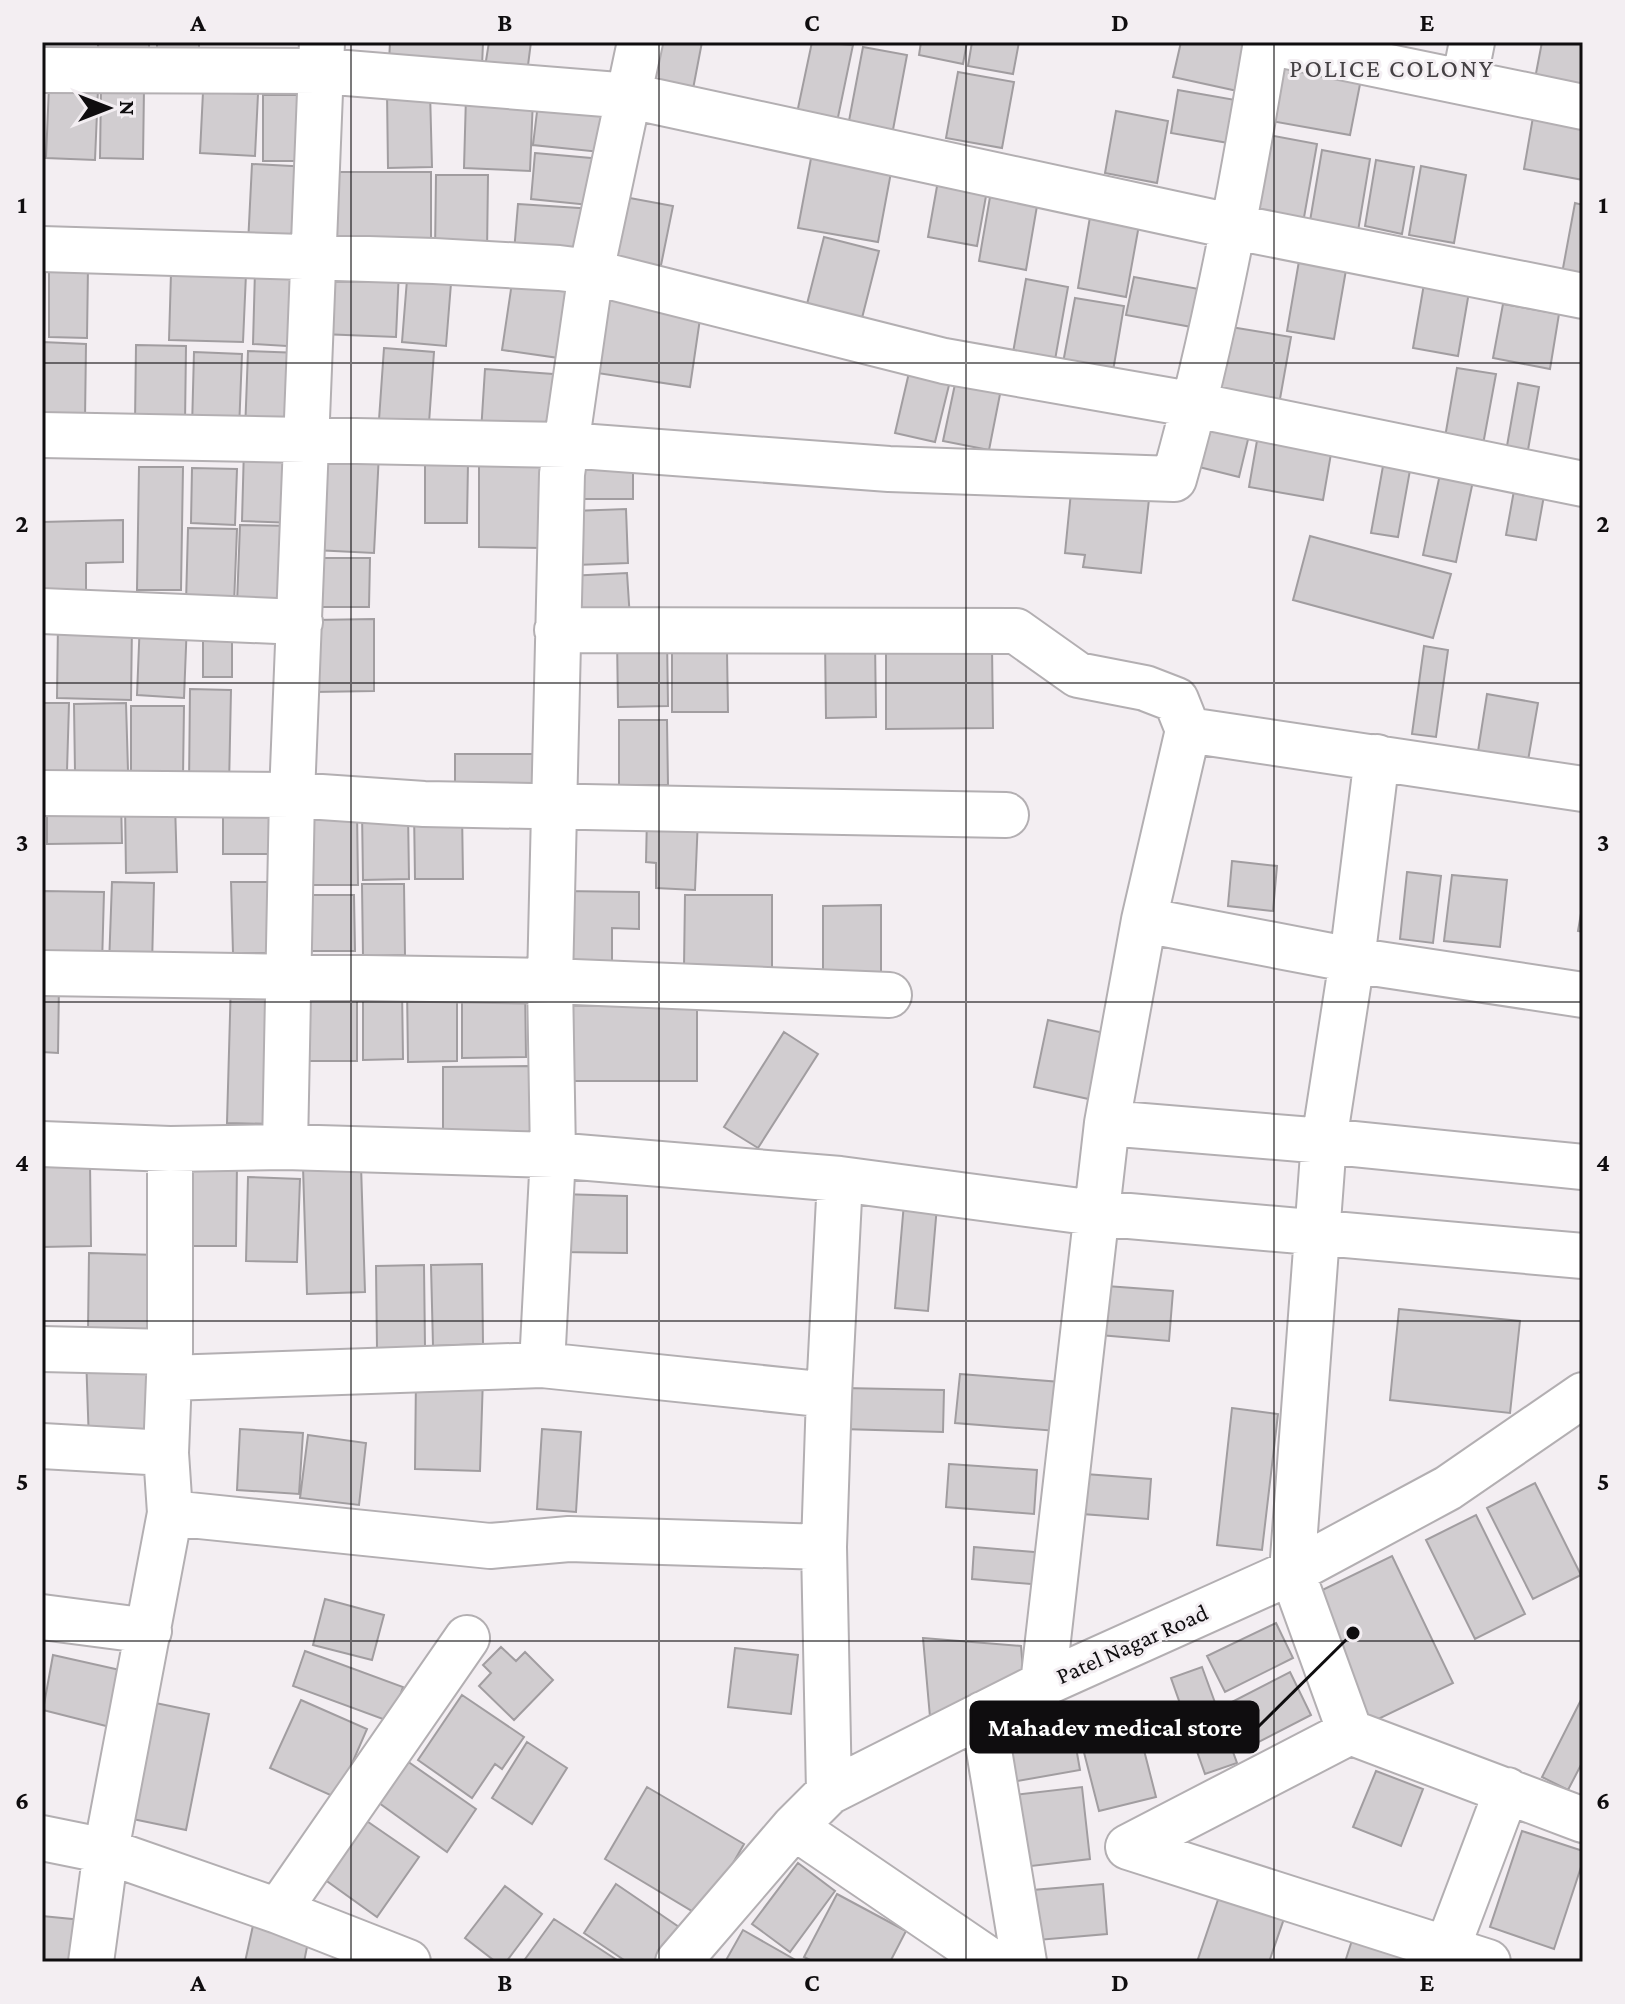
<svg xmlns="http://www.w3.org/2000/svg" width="1625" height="2004" viewBox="0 0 1625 2004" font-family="'Crimson Pro',serif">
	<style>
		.building { fill: #d1cdd0; stroke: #a19da0; stroke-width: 2 }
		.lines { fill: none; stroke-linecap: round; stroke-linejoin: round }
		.minor-casing { stroke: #b3afb2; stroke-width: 48 }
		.minor { stroke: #fff; stroke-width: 44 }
		.grid { fill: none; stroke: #0f0d0f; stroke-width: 2; stroke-opacity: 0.55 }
		.labels { text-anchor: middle; stroke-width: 6; stroke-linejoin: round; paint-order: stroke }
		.street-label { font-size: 24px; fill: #0f0d0f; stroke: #f3eef2 }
		.neighbourhood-label { font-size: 26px; letter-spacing: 2px; fill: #454144; stroke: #f3eef2 }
		.leader { fill: none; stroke: #0f0d0f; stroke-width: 3 }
		.callout-dot { fill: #0f0d0f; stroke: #f3eef2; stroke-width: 3 }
		.callout { fill: #0f0d0f; stroke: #0f0d0f; stroke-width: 3 }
		.callout-label { font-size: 26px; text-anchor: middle; font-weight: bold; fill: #fff }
		.neatline { fill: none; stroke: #0f0d0f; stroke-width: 3 }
		.grid-label { font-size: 26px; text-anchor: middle; font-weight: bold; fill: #0f0d0f }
	</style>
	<rect width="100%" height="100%" fill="#f3eef2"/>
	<path class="building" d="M98,42H149V59H98Z
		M157,42H199V54H157Z
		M390,42H483L482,67L389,62Z
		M489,42H531L527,73L485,67Z
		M645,42H702L693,89L639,79Z
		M812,42L853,45L837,122L797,113Z
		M921,42H967L963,64L919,55Z
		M972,42H1019L1013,74L968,66Z
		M1181,42H1238L1253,45L1242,92L1173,77Z
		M1542,42H1583V98L1533,89Z
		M863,47L907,55L892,135L848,126Z
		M1282,59L1362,74L1350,135L1271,121Z
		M958,72L1014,82L1002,148L946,138Z
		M49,86L98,89L95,160L46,158Z
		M101,87L144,88L143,159L100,158Z
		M1178,90L1241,101L1234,144L1171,133Z
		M430,91L432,167L388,168L387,92Z
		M203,92L258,94L255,156L200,153Z
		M263,95H305V161H263Z
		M539,95L616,104L610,153L533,145Z
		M466,96L533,99L530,171L464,168Z
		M1116,111L1168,121L1157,183L1105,173Z
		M1533,117L1583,126V180L1524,169Z
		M1269,135L1317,144L1303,223L1255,214Z
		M1322,150L1370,159L1358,231L1310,221Z
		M535,153L602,159L599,206L531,199Z
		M812,153L892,167L878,242L798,228Z
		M1376,160L1414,167L1402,234L1365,226Z
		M252,164L310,167L305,247L248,244Z
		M1421,166L1466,175L1454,243L1409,235Z
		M325,172H431V253H325Z
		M436,175H488L487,254L435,253Z
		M939,175L988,185L977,246L928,237Z
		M619,196L673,206L659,275L606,266Z
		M990,197L1037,206L1026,270L979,261Z
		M1575,203L1583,205V283L1561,279Z
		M518,204L594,209L591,258L514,252Z
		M1090,217L1139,225L1126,297L1078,288Z
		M824,237L879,251L862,318L807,304Z
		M1299,261L1346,270L1334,339L1287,331Z
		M49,266H88L87,338L49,337Z
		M324,266L399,270L396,337L321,334Z
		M408,267L452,271L446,346L402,342Z
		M514,269L578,278L566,359L502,350Z
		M42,270H45L44,339H42Z
		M255,270L305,271L303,347L253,344Z
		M171,273L246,274L243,342L169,340Z
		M1134,277L1204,290L1197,328L1126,315Z
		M1425,278L1470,286L1458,356L1413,348Z
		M1026,279L1068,287L1053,371L1011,364Z
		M596,296L701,312L690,387L584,371Z
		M1075,298L1124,306L1113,371L1063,363Z
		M1503,304L1559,314L1550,369L1493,358Z
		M1231,327L1291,337L1278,410L1217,400Z
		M42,342L86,344L85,420L42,418Z
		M136,345L186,346L185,424L135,423Z
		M384,348L434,352L428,437L378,434Z
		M248,351L301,353L297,435L245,432Z
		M194,352L242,354L239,430L192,428Z
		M911,364L952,373L935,442L895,433Z
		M1457,368L1496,374L1482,450L1444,443Z
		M485,369L567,375L562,437L481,432Z
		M958,370L1003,379L989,450L943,441Z
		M1518,383L1539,387L1525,467L1504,463Z
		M1207,415L1251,427L1239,477L1195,466Z
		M1259,429L1333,442L1323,500L1249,487Z
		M244,447L298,450L296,523L242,521Z
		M320,450L379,453L374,553L314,550Z
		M570,454H633V499H570Z
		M479,455H545L544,548L479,547Z
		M1385,455L1412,459L1398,537L1371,533Z
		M425,462H468L467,523H425Z
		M139,467H183L181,590H137Z
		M192,468L237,469L235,525L191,523Z
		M1440,474L1473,481L1456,562L1423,555Z
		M1072,482L1150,490L1141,573L1083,567L1085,555L1065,553Z
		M1515,485L1545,490L1536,540L1506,535Z
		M626,509L628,563L576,565L573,511Z
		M123,520V562L86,563V604L42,605V522Z
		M240,525L293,526L291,606L237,604Z
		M188,528L237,529L234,604L186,603Z
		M1310,536L1451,574L1433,638L1293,600Z
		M313,558H370L369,607H312Z
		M627,573L630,619L571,623L568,576Z
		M374,619V691L314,692L313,620Z
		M140,620L187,622L184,698L137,695Z
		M58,622L132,624L131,700L57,698Z
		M203,627H232V677H203Z
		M617,637H667L668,706L618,707Z
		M825,640H875L876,717L826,718Z
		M992,645L993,728L886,729V646Z
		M1424,646L1448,650L1436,737L1412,734Z
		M672,651H727L728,712H672Z
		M190,689L231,690L229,786H189Z
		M1487,694L1538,703L1526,772L1476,764Z
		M42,703H69L67,771H42Z
		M126,703L128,771L75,772L74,704Z
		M131,706H184L183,777L131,776Z
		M619,720H667L668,785H619Z
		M455,754H537L538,801H455Z
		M121,800L122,843L47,844V801Z
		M175,803L177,872L126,873L125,804Z
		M223,803H279L280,854H223Z
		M357,809L358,885H305V810Z
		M414,810H462L463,879H415Z
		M362,811H408L409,879L363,880Z
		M647,816L698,818L695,890L656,888V863L646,862Z
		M1232,861L1277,866L1273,911L1228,906Z
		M1407,872L1441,876L1433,943L1400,939Z
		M1452,875L1507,880L1500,947L1444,941Z
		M112,882L154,883L152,966L109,965Z
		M231,882H276L277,953H233Z
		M362,884H404L405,955L363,956Z
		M43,891L104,892L102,965L42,963Z
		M561,891L639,892V929L612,928V975H559Z
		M307,895H354L355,951H308Z
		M685,895H772V968H684Z
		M1583,902V932L1578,931Z
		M881,905V980H823V906Z
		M231,980H275L271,1124L227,1123Z
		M42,983H59L58,1053L42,1052Z
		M525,985L526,1057L462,1058V986Z
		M407,986H457V1061L408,1062Z
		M402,987L403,1059L363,1060V988Z
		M299,990H357V1061H299Z
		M557,996H697V1081H557Z
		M1048,1020L1117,1036L1102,1102L1034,1087Z
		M784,1032L818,1054L758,1148L724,1127Z
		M530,1066V1135H443V1067Z
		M42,1162H90L91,1246L42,1247Z
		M173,1163H237L236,1246H172Z
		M361,1165L365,1292L307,1294L303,1167Z
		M248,1177L300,1179L297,1262L246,1261Z
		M560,1194L627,1196V1253L561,1252Z
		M904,1203L937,1206L928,1311L895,1308Z
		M89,1253L158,1255L157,1333L88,1331Z
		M482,1264L483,1344L433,1346L431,1265Z
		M424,1265L425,1348H377L376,1266Z
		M1093,1285L1173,1291L1169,1341L1088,1334Z
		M1399,1309L1520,1321L1510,1413L1390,1400Z
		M160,1353L162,1442L89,1443L86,1355Z
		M960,1374L1061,1382L1057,1431L955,1423Z
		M416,1375L483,1377L480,1471L415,1469Z
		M843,1388L944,1390L943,1432L842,1429Z
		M1232,1408L1278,1414L1262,1550L1217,1545Z
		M240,1429L303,1433L299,1494L237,1490Z
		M542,1429L581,1432L576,1512L537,1509Z
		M308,1435L366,1443L359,1505L300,1498Z
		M949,1464L1037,1470L1034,1514L946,1507Z
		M1072,1473L1151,1479L1148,1519L1069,1513Z
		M1535,1483L1581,1575L1533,1599L1487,1508Z
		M1476,1515L1525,1614L1475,1639L1426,1540Z
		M974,1547L1046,1553L1043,1585L972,1579Z
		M1392,1556L1453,1683L1370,1723L1310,1596Z
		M325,1599L384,1615L372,1660L313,1645Z
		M1276,1623L1293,1658L1225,1692L1207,1656Z
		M923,1638L1021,1646L1023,1670L930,1717Z
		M501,1647L516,1661L525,1652L553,1680L514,1720L479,1686L491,1673L483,1665Z
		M735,1648L798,1655L791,1714L728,1707Z
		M305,1651L403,1687L391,1722L293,1686Z
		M53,1655L120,1670L110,1727L43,1710Z
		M1202,1667L1237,1763L1205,1774L1171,1678Z
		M1290,1672L1311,1715L1249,1747L1228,1704Z
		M462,1695L524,1737L502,1769L495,1764L472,1798L418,1760Z
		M1583,1696V1761L1568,1790L1542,1777Z
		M141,1700L209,1714L186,1830L118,1816Z
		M301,1700L367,1729L337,1798L270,1768Z
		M1071,1719L1080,1770L1006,1783L997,1732Z
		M1136,1719L1156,1797L1099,1811L1079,1733Z
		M527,1742L567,1768L532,1824L492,1798Z
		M397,1754L476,1809L447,1852L368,1795Z
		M1376,1771L1423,1789L1401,1846L1353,1827Z
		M647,1787L744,1844L702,1917L605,1859Z
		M1082,1787L1090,1859L1023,1867L1014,1795Z
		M358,1815L419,1857L377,1917L317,1874Z
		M1522,1831L1583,1851V1861L1554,1949L1490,1927Z
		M798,1863L835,1891L790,1952L752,1924Z
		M616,1884L679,1927L656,1962H627L584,1933Z
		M1103,1884L1107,1934L1026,1941L1021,1891Z
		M505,1886L542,1914L506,1962H496L465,1938Z
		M1222,1888L1287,1910L1269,1962H1197Z
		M837,1894L906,1931L890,1962H814L804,1957Z
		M42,1916L92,1921L87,1962L42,1960Z
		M554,1919L620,1962H523Z
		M254,1921L310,1932L304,1962H245Z
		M743,1930L799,1962H725Z
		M1355,1931L1428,1962H1345Z"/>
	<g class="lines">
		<g class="minor-casing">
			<path id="minor" d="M1268,42L1583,107
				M42,70L322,71L630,96L1235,227L1583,296
				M1464,82L1472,42
				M42,249L434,261L559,268L591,272L944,361L1195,405L1583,484
				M42,435L566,445L889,469L1174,479C1215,334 1241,191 1266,42
				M42,611L300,622
				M557,630L1016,631L1078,675L1145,688L1176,700L1188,730L1144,920L1107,1123L1043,1684
				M1188,730L1583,789
				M1377,757L1352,960L1324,1141L1292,1572L1350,1732L1583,1820
				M42,793L292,795L424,804L1006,815
				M1144,920L1352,960L1583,995
				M42,973L550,981L889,995
				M1107,1123L1324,1141L1583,1167
				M42,1144L170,1149L285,1147L553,1155L840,1179L1095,1213L1583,1256
				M285,1147L292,795L322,42
				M42,1349L170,1352
				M542,1365L829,1395L840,1179
				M169,1378L542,1365L553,1155L550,981L562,474L591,272L640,42
				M42,1446L166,1453
				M170,1513L490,1546L569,1539L824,1547
				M42,1617L149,1631
				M983,1714L1024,1962
				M1350,1732L1128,1847L1488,1962
				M829,1792L824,1547L829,1395
				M794,1827L992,1962
				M42,1838L106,1851L278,1911L408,1962
				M278,1911L467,1638
				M91,1962L106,1851L170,1513L166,1453L170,1352V1149
				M678,1962L794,1827L829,1792L1043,1684L1292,1572L1448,1488L1583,1395
				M1442,1962L1507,1790"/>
		</g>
		<use href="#minor" class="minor"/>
	</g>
	<path class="grid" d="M351,42V1962M659,42V1962M966,42V1962M1274,42V1962M42,363H1583M42,683H1583M42,1002H1583M42,1321H1583M42,1641H1583"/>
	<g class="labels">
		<g class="street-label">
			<text transform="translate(1132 1644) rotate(-24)" y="8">Patel Nagar Road</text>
		</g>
		<g class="neighbourhood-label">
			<text x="1392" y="77">POLICE COLONY</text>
		</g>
	</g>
	<path class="leader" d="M1353 1633L1258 1727"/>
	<circle class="callout-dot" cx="1353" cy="1633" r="8"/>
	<rect class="callout" x="971" y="1702" width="287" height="50" rx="8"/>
	<g class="callout-label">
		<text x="1115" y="1736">Mahadev medical store</text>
	</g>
	<rect width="1625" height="2004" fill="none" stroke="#f3eef2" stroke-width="88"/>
	<g transform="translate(108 108) rotate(90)" stroke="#f3eef2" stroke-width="6" paint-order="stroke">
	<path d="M0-6L14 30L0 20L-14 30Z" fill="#0f0d0f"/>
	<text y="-12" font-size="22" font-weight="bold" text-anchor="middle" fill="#0f0d0f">N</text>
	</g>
	<rect x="44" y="44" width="1537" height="1916" class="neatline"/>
	<g class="grid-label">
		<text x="198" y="31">A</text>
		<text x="505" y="31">B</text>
		<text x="812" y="31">C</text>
		<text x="1120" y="31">D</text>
		<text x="1427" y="31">E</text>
		<text x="22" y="213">1</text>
		<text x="1603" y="213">1</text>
		<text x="22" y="532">2</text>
		<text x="1603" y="532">2</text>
		<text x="22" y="851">3</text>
		<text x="1603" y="851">3</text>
		<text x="22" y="1171">4</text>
		<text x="1603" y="1171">4</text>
		<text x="22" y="1490">5</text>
		<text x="1603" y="1490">5</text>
		<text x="22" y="1809">6</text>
		<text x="1603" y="1809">6</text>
		<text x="198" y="1991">A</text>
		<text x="505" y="1991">B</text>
		<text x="812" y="1991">C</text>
		<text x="1120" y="1991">D</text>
		<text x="1427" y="1991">E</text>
	</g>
</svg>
